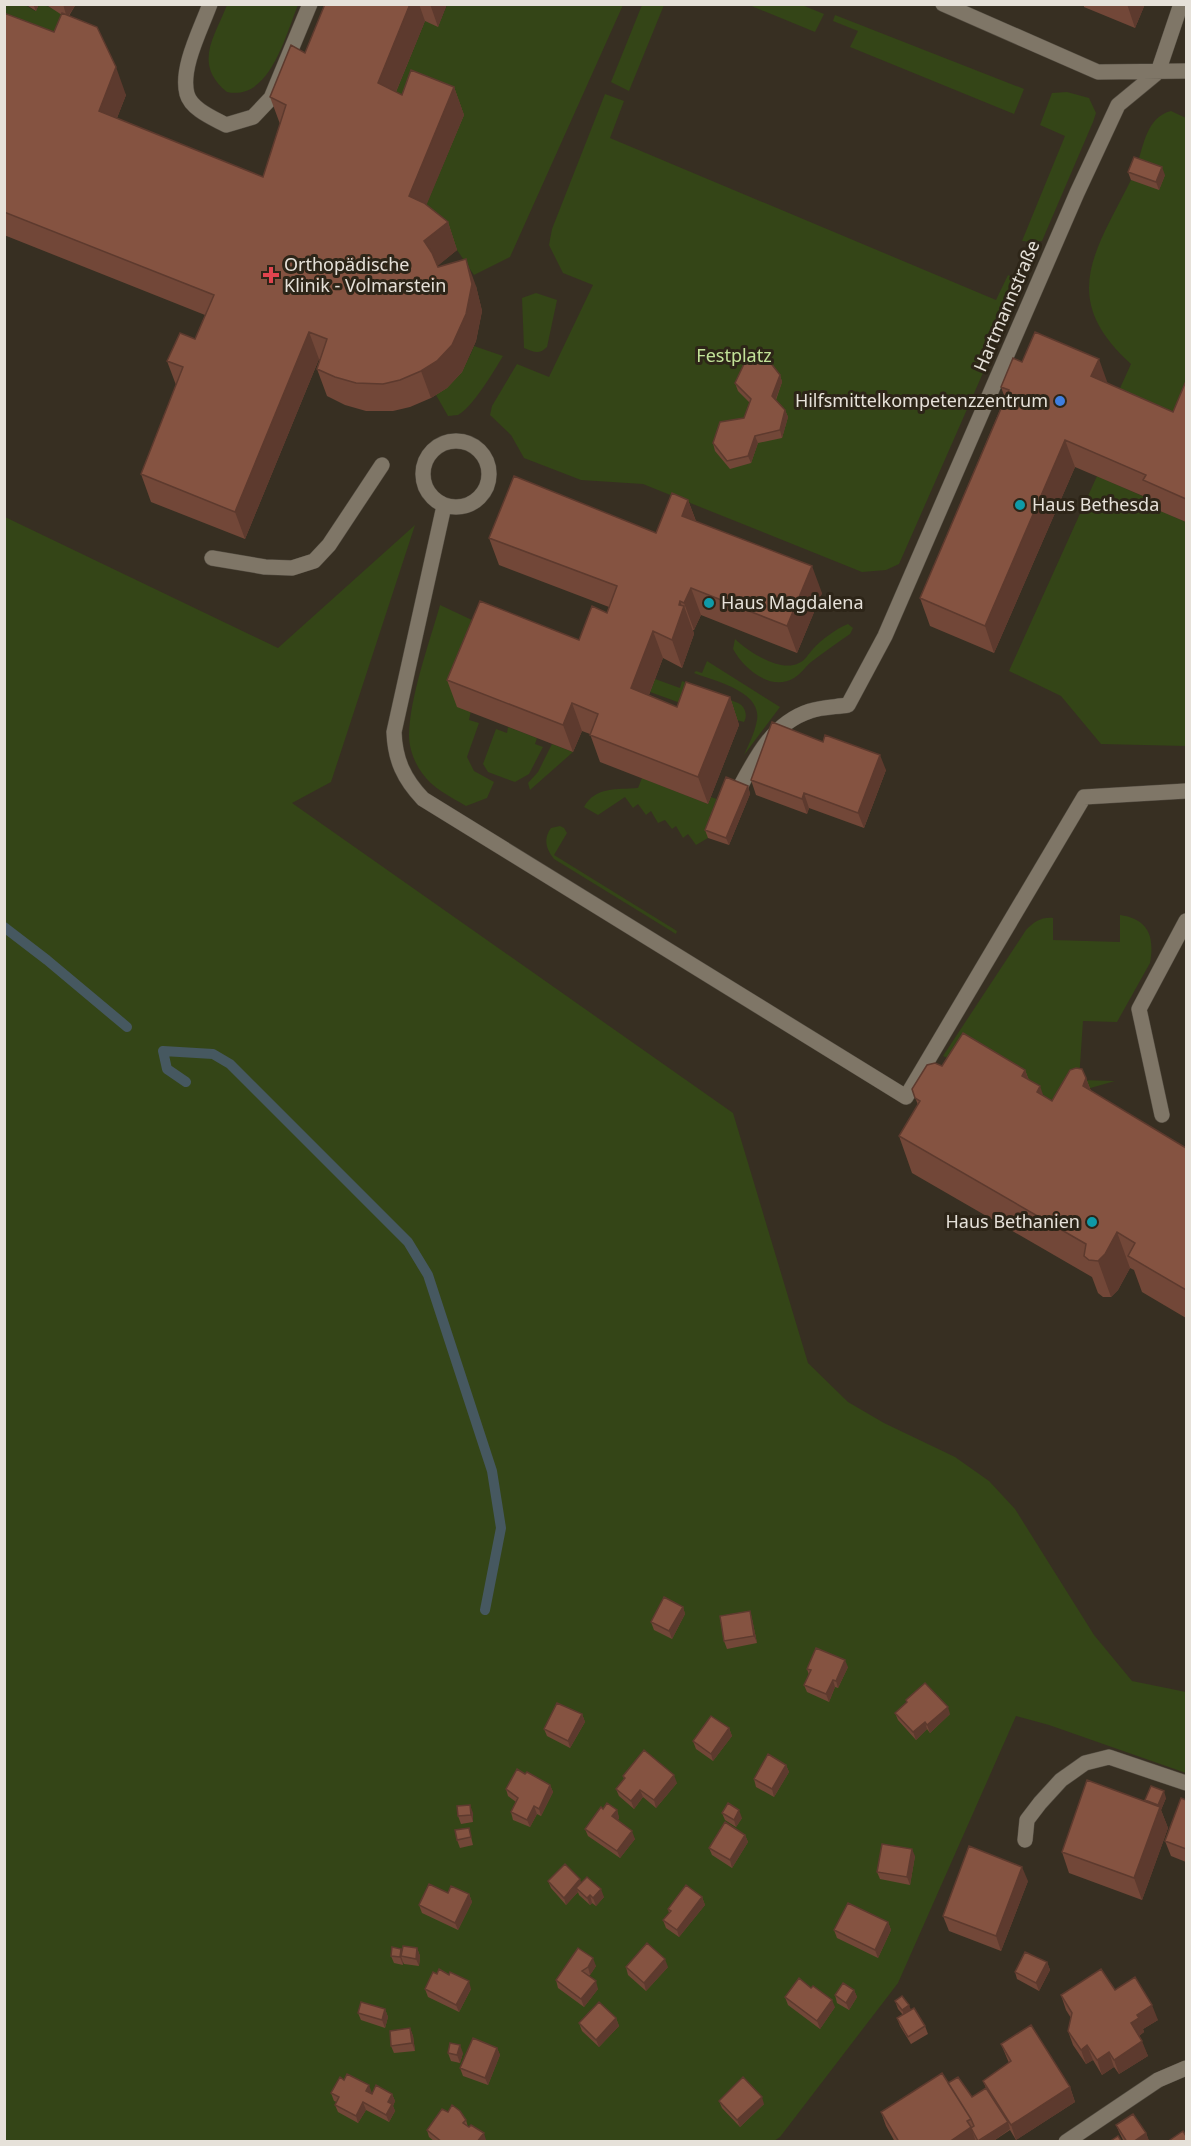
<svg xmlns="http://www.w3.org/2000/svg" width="1191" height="2146" viewBox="0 0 1191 2146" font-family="'Noto Sans',sans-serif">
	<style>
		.green { fill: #344517 }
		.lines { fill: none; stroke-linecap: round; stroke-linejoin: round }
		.stream { stroke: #465860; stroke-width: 10 }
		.minor-casing { stroke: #534c41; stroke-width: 16 }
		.minor { stroke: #7f7667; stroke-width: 15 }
		.wall { fill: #724738 }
		.shaded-wall { fill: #5d3a2e }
		.building { fill: #855341; stroke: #5d3a2e; stroke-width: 1.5 }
		.health-dot { fill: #e0444e; stroke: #2d2518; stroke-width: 2 }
		.shop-dot { fill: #3f7fe0; stroke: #2d2518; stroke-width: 2 }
		.culture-dot { fill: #0f9aa8; stroke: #2d2518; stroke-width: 2 }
		.labels { text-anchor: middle; stroke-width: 6; stroke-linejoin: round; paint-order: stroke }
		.poi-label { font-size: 18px; fill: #e6e1d9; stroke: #2d2518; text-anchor: start }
		.street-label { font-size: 18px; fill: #e6e1d9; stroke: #2d2518 }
		.park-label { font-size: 18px; fill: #c2e298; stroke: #2d2518 }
	</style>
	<rect width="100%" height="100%" fill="#372f22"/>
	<path class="green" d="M4,5H25L35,11L39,5C56,5 72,23 83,35L5,37Z
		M227,5H298C285,36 270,101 227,92C193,64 214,38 227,5Z
		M447,5H623L510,257L474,275L457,250L434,231L388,111L425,21L438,26Z
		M642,5H664L629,91L611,82Z
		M749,5H802L824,14L815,32Z
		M835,15L1024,89L1014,114L850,47L858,31L833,21Z
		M1067,92L1089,98L1096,113L1093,122L1042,241L1033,242L1022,241L1065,136L1040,125L1052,93Z
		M605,94L624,101L610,138L996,300L1008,275L1023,282L899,564L886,570L862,572L643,484L581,480L524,458L511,435L490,415L492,406L517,364L549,377L593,285L563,273L549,245L552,229Z
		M1171,111L1186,118V432L1111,408L1131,364C1058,298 1095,252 1131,180L1159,189L1164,175L1137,165C1144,144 1147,117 1171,111Z
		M536,293L557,300L547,347C539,355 534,352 524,348L522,298Z
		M474,346L503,356C494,371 472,408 458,415C457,415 449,416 448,416L436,395C454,383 466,367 474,346Z
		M1097,476L1156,502L1154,508L1186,522V746L1101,744L1061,696L1009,671Z
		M5,517L278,648L415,525L331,782L292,803L733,1113L808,1363L848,1402L884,1423L955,1457L989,1481L1015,1509L1094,1635L1132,1681L1186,1692V1773L1049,1725L1016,1716L898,1983L780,2137L774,2141H5Z
		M440,605L489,628L469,720L479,723L467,757L474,771L494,782L487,798L466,806C451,797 432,788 422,773C414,762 409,748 409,735C410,696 429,644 440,605Z
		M848,624L853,628L850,634C837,643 824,652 811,662C805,667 801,674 794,678C771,692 744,669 733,649L735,639C749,652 780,673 799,663C806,660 808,654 813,649C822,639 836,629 848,624Z
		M707,661L780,707L744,755C749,744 755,732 757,720C762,691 714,681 694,673L696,671L702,673Z
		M655,679L680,688L682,681L738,703C745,706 748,715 744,722L733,719V722L650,692Z
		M508,727L537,738L535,744L543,747L529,774L515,782L488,772L483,764L496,729L507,733Z
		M552,744L573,752L530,790L528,783L538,772Z
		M642,778L708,804L711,797L722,801L708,838L696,845L688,834L683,838L676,826L672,829L665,820L658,823L651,811L646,815L638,804L633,808L625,797L598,815L584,807C596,786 616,790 638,788Z
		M560,826L564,828L567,833L554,855L677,931L676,934L554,859C546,849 543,839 551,828Z
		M1120,915C1148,919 1155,936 1150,963L1117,1022L1083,1021L1079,1080L1115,1081L1087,1089L1071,1117L976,1070L943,1056L1026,930C1034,922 1041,917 1053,918V940L1120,942Z"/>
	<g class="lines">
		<path class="stream" d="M4,927L47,960L127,1027
			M186,1082L167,1069L163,1051L213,1054L230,1064L408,1242L428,1275L492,1471L501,1528L485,1610"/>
		<g class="minor-casing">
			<path id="minor" d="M210,4C201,29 180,68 187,94C191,109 213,118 226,125L253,117L271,98L310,4
				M943,4L1098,72L1186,71
				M423 474a33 33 0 1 1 66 0a33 33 0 1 1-66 0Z
				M444,506L394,732C395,760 404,779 423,799L906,1097L1084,797L1186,791
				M212,558L265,567L292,568L314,561L329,545L382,465
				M739,789C756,757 773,723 810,711C821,707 836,707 848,705L885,636L1077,193L1118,105L1158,72L1181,4
				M1162,1115L1139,1009L1186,921
				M1025,1840L1027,1820L1040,1803L1061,1780L1085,1763L1109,1757L1186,1783
				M1066,2142L1158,2080L1186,2068"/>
		</g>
		<use href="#minor" class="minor"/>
	</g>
	<path class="wall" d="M25,4H39L36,11Z
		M45,4H76L69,16L126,95L117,118L263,177L280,124L270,97L305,53L325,4H447L438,27L425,21L396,92L402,95L454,87L464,115L426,205L448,222L457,250L437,266L438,267L476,286L482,311L476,341L462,372L447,388L431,398L410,407L393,411H366L345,405L327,396L317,369L320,360L319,359L245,539L151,502L141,474L176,385L167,361L195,339L205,315L4,235V13L54,32L62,15Z
		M1084,4H1145L1135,28L1084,7Z
		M1128,172L1165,175L1159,190L1131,180Z
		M1022,362L1107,383L1173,412L1186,381V522L1153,508L1150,499L1075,467L994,653L930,626L920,598L1005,398L1001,387Z
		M780,375L782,382L776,400L785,410L788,417L782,438L758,443L751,463L730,469L715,451L713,443L744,418L750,403L738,391L735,383Z
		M688,500L696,521L822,593L797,653L701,615L694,630H693L694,634L682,668L663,658L649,695L677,707L730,697L739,725L708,804L600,762L590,734L582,731L573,752L457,707L447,680L579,640L607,613L609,607L499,565L489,538L656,533Z
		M823,742L886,770L864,828L809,808L807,814L756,795L751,780Z
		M748,786L750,794L729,845L708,838L705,830Z
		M942,1066L1025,1070L1029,1080L1043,1096L1052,1101L1086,1078L1091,1091L1186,1148V1318L1142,1292L1134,1270L1130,1268L1118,1290L1111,1297H1103L1098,1293L1092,1277L912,1173L899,1136L918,1105L912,1089Z
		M683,1607L685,1614L672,1639L654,1630L651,1622Z
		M750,1611L752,1619L757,1643L727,1649L724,1641Z
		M848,1667L838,1688L835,1687L829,1702L807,1692L804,1685L809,1675L807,1669Z
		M906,1700L950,1714L930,1733L927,1729L916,1740L898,1720L895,1713L907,1703Z
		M582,1714L585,1722L570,1748L547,1736L544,1729Z
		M729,1728L732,1736L713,1761L696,1749L693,1741Z
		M786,1765L789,1772L774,1797L756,1787L754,1779Z
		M525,1774L550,1785L553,1792L541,1816L537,1814L530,1827L513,1820L511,1812L516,1802L508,1796L506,1789Z
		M623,1776L677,1783L656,1808L643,1797L634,1809L619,1796L616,1789L624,1779Z
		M1166,1798L1161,1810L1168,1828L1142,1900L1069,1873L1062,1852L1146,1801L1145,1800Z
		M1186,1800V1862L1171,1856L1165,1841Z
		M603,1809L617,1810L619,1818L618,1820L635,1839L620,1858L588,1836L585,1829Z
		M473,1813V1822L461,1824L458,1816Z
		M722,1813L742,1818L736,1827L725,1820Z
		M469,1828L473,1845L460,1848L457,1840Z
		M745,1835L748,1842L732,1868L712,1855L709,1848Z
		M915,1856L910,1885L880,1879L877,1872Z
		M548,1881L581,1882L604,1897L596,1906L592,1903L590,1905L579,1895L578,1892L566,1905L551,1888Z
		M1028,1881L1001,1951L949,1931L943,1916Z
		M448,1893L469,1894L472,1902L458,1930L422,1913L419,1905Z
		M702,1897L705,1905L679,1937L666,1928L663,1920L669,1913L668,1909Z
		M888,1922L891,1930L878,1958L837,1938L834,1930Z
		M417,1948L420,1956L419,1966L404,1964L403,1962V1965L394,1963L391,1956L402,1951Z
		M578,1948L596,1966L590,1975L589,1976L598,1989L584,2007L558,1988L556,1980Z
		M1047,1962L1050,1970L1039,1991L1017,1979L1015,1972Z
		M626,1967H668L646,1991L628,1975Z
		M425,1989H471L459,2012L428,1997Z
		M854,1990L857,1997L849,2010L837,2003L835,1995Z
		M1115,1990L1158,2020L1143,2029L1144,2032L1139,2036L1148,2056L1119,2074L1114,2067L1102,2075L1093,2060L1086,2064L1073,2045L1068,2031L1071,2018L1066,2010L1061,1995Z
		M785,1997L835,2007L820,2029L788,2005Z
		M895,2001L911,2010L925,2026L928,2034L911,2044L900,2026L897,2018L903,2015L898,2009Z
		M385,2009L388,2017L385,2028L361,2020L358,2013Z
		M616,2018L619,2026L599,2047L582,2031L579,2023Z
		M410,2028L413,2036L415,2051L394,2053L391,2046Z
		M1001,2044L1070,2087L1075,2102L1016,2140L1010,2130L992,2142H895L886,2126L881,2112L948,2083L972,2097L986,2088L983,2081L1009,2063Z
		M497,2048L500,2055L488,2085L463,2076L460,2068Z
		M448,2053H463L460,2063L451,2061Z
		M331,2093L392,2094L395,2101L393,2106L395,2111L389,2122L366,2110L358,2123L338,2112L335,2105L337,2102L334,2101Z
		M719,2101L764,2104L740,2127L722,2108Z
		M448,2112L466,2120L468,2127L486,2140L485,2142H435L429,2137L427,2130Z
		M1116,2125L1146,2133L1149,2141L1124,2142L1119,2132Z"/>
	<path class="shaded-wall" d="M33,4H39L36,11Z
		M63,4H76L67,18Z
		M410,4H419L425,21L388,111L378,83Z
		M430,4H447L438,27Z
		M1127,4H1145L1135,28Z
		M116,67L126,95L109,138L99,111Z
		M454,87L464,115L419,223L409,196Z
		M1162,167L1165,175L1159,190L1156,182Z
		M448,222L457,250L434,269L424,241Z
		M466,259L476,286L482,311L476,341L462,372L447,388L431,398L421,371Z
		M309,332L319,359L245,539L235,512Z
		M1099,359L1109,387L1091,376Z
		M780,375L782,382L774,404L772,396Z
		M785,410L788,417L782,438L780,430Z
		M755,436L758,443L751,463L748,456Z
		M1065,440L1075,467L994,653L985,626Z
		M688,500L698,527L682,516Z
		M812,566L822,593L797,653L787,626Z
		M691,588L701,615L694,630L684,603Z
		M680,601L683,609L684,606L694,634L682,668L672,640Z
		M653,631L663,658L641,715L631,688Z
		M730,697L739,725L708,804L698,777Z
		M572,703L582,731L573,752L563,725Z
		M880,755L886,770L864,828L858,813Z
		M748,786L750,794L729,845L726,838Z
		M804,793L809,808L807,814L802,799Z
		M1025,1070L1039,1107L1022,1076Z
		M1086,1078L1100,1115L1083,1086Z
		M1040,1086L1053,1123L1037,1092Z
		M1117,1232L1130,1268L1118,1290L1111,1297L1098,1261Z
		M683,1607L685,1614L672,1639L669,1631Z
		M750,1611L752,1619L757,1643L754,1636Z
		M845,1660L848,1667L838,1688L836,1681Z
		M833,1680L835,1687L829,1702L826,1694Z
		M948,1707L950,1714L930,1733L927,1725Z
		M582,1714L585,1722L570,1748L568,1741Z
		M925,1722L927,1729L916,1740L913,1732Z
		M729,1728L732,1736L713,1761L711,1754Z
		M786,1765L789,1772L774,1797L772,1789Z
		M674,1775L677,1783L656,1808L654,1800Z
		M550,1785L553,1792L541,1816L539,1809Z
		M640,1790L643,1797L634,1809L631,1801Z
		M1164,1791L1166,1798L1161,1810L1168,1828L1142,1900L1134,1878L1159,1809L1158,1805Z
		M470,1805L473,1813V1822L471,1815Z
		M534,1806L537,1814L530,1827L527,1820Z
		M617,1810L619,1818L615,1823L612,1816Z
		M739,1810L742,1818L736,1827L734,1820Z
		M632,1831L635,1839L620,1858L617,1851Z
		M745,1835L748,1842L732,1868L730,1860Z
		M912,1849L915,1856L910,1885L907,1877Z
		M1022,1867L1028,1881L1001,1951L996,1936Z
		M580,1879L583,1887L576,1888L578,1892L566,1905L564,1898Z
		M601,1889L604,1897L596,1906L593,1898Z
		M469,1894L472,1902L458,1930L455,1923Z
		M590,1895L592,1903L590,1905L587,1898Z
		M702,1897L705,1905L679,1937L677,1930Z
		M888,1922L891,1930L878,1958L875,1950Z
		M417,1948L420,1956L419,1966L416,1959Z
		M401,1949L404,1956H401L403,1962V1965L400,1957Z
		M593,1958L596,1966L590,1975L588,1967Z
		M665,1959L668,1967L646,1991L644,1983Z
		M1047,1962L1050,1970L1039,1991L1036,1983Z
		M469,1981L471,1989L459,2012L456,2005Z
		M596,1981L598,1989L584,2007L581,1999Z
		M854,1990L857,1997L849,2010L846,2003Z
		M832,2000L835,2007L820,2029L817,2021Z
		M909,2005L912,2012L905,2017L902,2010Z
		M1152,2005L1158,2020L1143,2029L1144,2032L1136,2038L1131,2023L1137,2015Z
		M385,2009L388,2017L385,2028L382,2020Z
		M616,2018L619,2026L599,2047L596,2040Z
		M410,2028L413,2036L415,2051L412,2043Z
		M1142,2041L1148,2056L1119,2074L1114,2060Z
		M460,2045L463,2053L460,2063L457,2055Z
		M1087,2045L1093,2060L1086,2064L1081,2050Z
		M497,2048L500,2055L488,2085L485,2078Z
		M1109,2052L1114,2067L1102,2075L1097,2060Z
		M369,2085L372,2093L369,2098L366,2091Z
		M1070,2087L1075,2102L1016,2140L1011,2125Z
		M392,2094L395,2101L393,2106L395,2111L389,2122L386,2115L388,2102Z
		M762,2097L764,2104L740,2127L737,2120Z
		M363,2102L366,2110L358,2123L356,2116Z
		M1008,2122L1010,2129L992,2142H978Z
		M971,2127L976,2142H949Z
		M484,2133L486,2140L485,2142H477Z
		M1146,2133L1149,2141L1148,2142H1133Z"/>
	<path class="building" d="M325,4H410L378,83L402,95L411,70L454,87L409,196L424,203L448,222L424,241L432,253L438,267L466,259L472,284L466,314L452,345L437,361L421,371L400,380L383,384L356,383L335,377L317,369L327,339L309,332L235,512L141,474L183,367L167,361L180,333L195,339L214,295L4,212V13L54,32L62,13L97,27L116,67L99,111L263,177L286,105L270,97L291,45L305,53Z
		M1134,157L1162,167L1156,182L1128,172Z
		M1035,332L1099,359L1091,376L1173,412L1186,381V499L1143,480L1146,475L1065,440L985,626L920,598L1009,390L1001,387L1013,358L1022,362Z
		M766,357L780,375L772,396L785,410L780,430L755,436L748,456L727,461L713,443L720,422L744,418L751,399L735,383L745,362Z
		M514,476L656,533L672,493L688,500L682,516L812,566L787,626L691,588L684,603L680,601L679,605L684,606L672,640L653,631L631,688L677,707L686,682L730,697L698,777L590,735L598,714L572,703L563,725L447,680L480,601L579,640L592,606L607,613L617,586L489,538Z
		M772,722L823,742L825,735L880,755L858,813L804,793L802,799L751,780Z
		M726,777L748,786L726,838L705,830Z
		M963,1033L1025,1070L1022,1076L1040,1086L1037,1092L1052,1101L1070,1070L1076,1068L1082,1069L1086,1078L1083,1086L1186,1148V1290L1128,1256L1135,1243L1117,1232L1105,1254L1098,1261L1089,1260L1084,1256L1086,1244L899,1136L920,1101L915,1098L912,1089L927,1065L935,1063L942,1066Z
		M664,1597L683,1607L669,1631L651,1622Z
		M750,1611L754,1636L724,1641L720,1616Z
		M816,1648L845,1660L836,1681L833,1680L826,1694L804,1685L811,1670L807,1669Z
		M925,1683L948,1707L927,1725L925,1722L913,1732L895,1713L907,1702L906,1700Z
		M557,1703L582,1714L568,1741L544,1729Z
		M711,1716L729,1728L711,1754L693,1741Z
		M644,1750L674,1775L654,1800L640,1790L631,1801L616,1789L625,1778L623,1776Z
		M768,1754L786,1765L772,1789L754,1779Z
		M517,1769L525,1774L527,1772L550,1785L539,1809L534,1806L527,1820L511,1812L518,1798L506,1789Z
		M1087,1780L1160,1807L1134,1878L1062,1852Z
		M1151,1786L1164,1791L1158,1805L1145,1800Z
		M1181,1798L1186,1800V1849L1165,1841Z
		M607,1803L617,1810L612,1816L632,1831L617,1851L585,1829L601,1807L603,1809Z
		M728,1803L739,1810L734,1820L722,1813Z
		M470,1805L471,1815L458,1816L457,1806Z
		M725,1822L745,1835L730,1860L709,1848Z
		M469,1828L471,1837L457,1840L455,1830Z
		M882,1844L912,1849L907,1877L877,1872Z
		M969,1846L1022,1867L996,1936L943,1916Z
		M565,1864L580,1879L564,1898L548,1881Z
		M587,1877L601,1889L593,1898L590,1895L587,1898L576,1888Z
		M429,1884L448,1893L451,1886L469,1894L455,1923L419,1905Z
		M686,1885L702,1897L677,1930L663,1920L671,1911L668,1909Z
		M848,1903L888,1922L875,1950L834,1930Z
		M647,1943L665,1959L644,1983L626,1967Z
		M403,1946L417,1948L416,1959L401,1956Z
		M392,1947L401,1949L400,1957L391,1956Z
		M578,1948L593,1958L588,1967L582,1971L596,1981L581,1999L556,1980Z
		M1025,1952L1047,1962L1036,1983L1015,1972Z
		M439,1969L449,1975L450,1972L469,1981L456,2005L425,1989L433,1972L437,1974Z
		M1101,1969L1115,1990L1135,1977L1152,2005L1137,2015L1139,2018L1131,2023L1142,2041L1114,2060L1109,2052L1097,2060L1087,2045L1081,2050L1068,2031L1072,2013L1061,1995Z
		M799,1978L811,1988L813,1986L832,2000L817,2021L785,1997Z
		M843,1983L854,1990L846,2003L835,1995Z
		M902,1996L909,2005L902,2010L895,2001Z
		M361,2002L385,2009L382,2020L358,2013Z
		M599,2002L616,2018L596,2040L579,2023Z
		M914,2008L925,2026L908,2037L897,2018Z
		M1031,2025L1070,2087L1011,2125L983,2081L1011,2061L1001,2044Z
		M410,2028L412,2043L391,2046L390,2031Z
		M473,2038L497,2048L485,2078L460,2068Z
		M450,2043L460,2045L457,2055L448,2053Z
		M942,2073L971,2119L967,2121L971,2127L949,2142H899L881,2112Z
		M347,2074L369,2085L366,2091L372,2094L376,2085L392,2094L388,2102L392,2104L386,2115L363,2102L356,2116L335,2105L339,2097L331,2093L340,2077L344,2080Z
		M743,2077L762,2097L737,2120L719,2101Z
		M958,2077L972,2097L986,2088L1008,2122L978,2141L971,2128L974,2126L971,2119L948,2083Z
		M452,2105L460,2111L466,2120L463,2123L469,2127L471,2125L484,2133L477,2142H442L427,2130L442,2109L448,2112Z
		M1133,2114L1146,2133L1133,2142H1127L1116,2125Z
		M1183,2131L1186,2136V2142H1167Z
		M1118,2136L1122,2142H1109Z"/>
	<path class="health-dot" d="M268 266h6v6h6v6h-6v6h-6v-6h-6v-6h6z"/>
	<circle class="shop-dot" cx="1060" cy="401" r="6"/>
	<g class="culture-dot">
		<circle cx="1020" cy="505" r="6"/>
		<circle cx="709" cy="603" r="6"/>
		<circle cx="1092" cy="1222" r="6"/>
	</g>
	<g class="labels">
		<g class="poi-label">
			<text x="284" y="271">Orthopädische<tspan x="284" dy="21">Klinik - Volmarstein</tspan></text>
			<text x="1048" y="407" text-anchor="end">Hilfsmittelkompetenzzentrum</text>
			<text x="1032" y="511">Haus Bethesda</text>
			<text x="721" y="609">Haus Magdalena</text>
			<text x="1080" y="1228" text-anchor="end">Haus Bethanien</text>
		</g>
		<g class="street-label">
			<text transform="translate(1007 306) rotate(-67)" y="6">Hartmannstraße</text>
		</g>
		<g class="park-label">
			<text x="734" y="362">Festplatz</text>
		</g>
	</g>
	<rect width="1191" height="2146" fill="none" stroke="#e6e1d9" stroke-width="12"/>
</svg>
